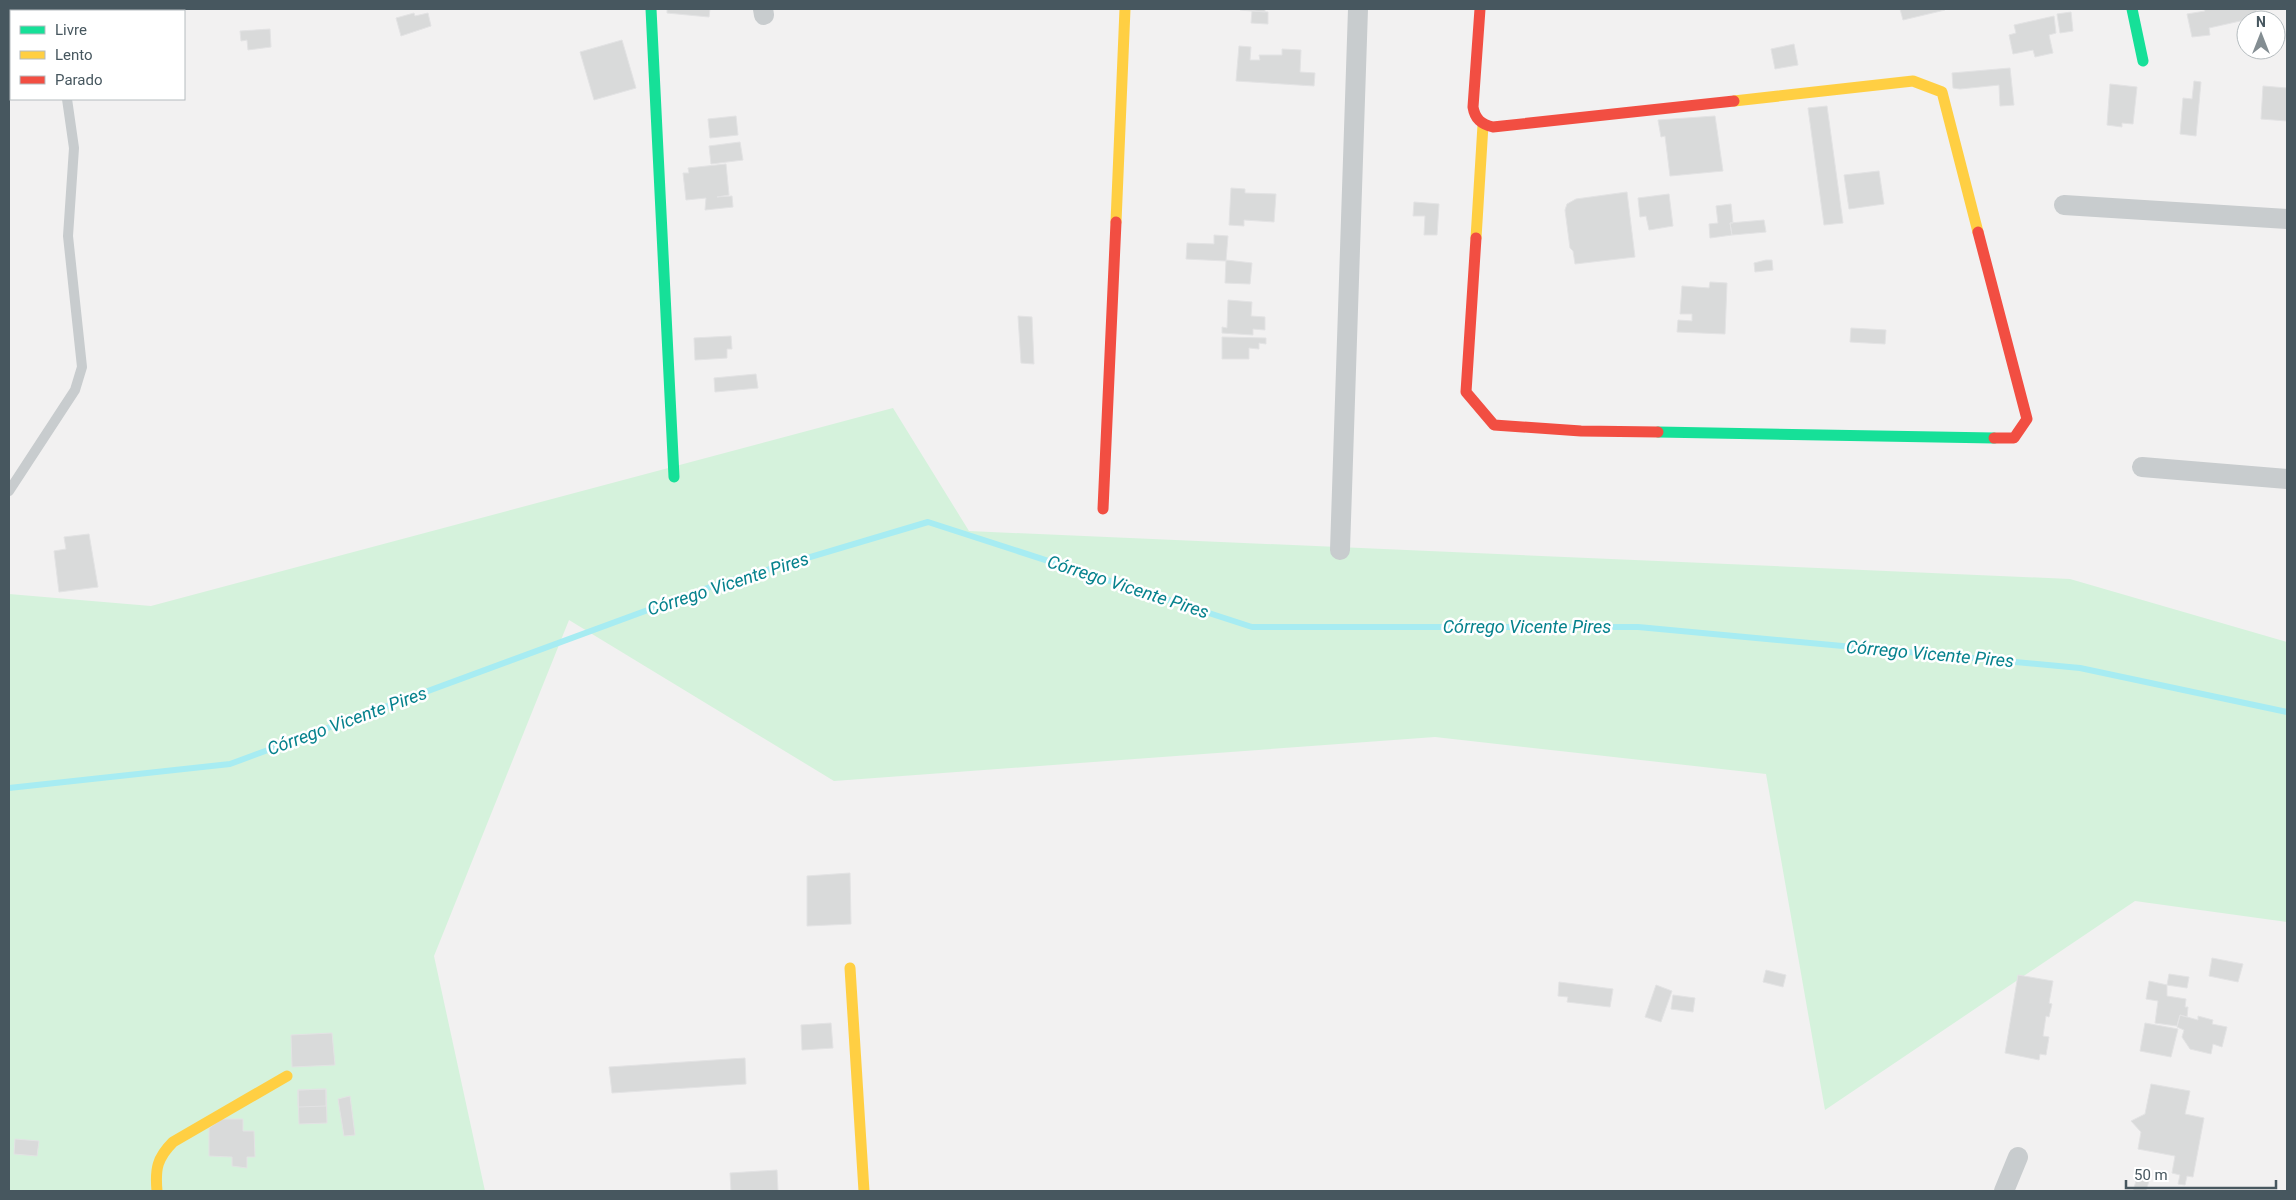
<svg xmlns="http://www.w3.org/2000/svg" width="2296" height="1200" viewBox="0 0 2296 1200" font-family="Roboto,sans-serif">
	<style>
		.green { fill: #d5f2dc }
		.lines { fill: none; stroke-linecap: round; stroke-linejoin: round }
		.stream { stroke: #a7ecf2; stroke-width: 6 }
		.building { fill: #d9dada; stroke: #e3e3e4 }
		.lane { stroke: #c8ccce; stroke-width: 10 }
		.street { stroke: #c8ccce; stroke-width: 20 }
		.fast { stroke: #16e098; stroke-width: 11 }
		.slow { stroke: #ffcf43; stroke-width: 11 }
		.jam { stroke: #f24e42; stroke-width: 11 }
		.labels { text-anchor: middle; stroke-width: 5; stroke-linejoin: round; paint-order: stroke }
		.water-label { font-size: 18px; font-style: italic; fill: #06828d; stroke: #fff }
	</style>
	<rect width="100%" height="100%" fill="#f2f1f1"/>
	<path class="green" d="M893,408L969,531L2070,579L2287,642V922L2135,901L1825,1110L1766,774L1435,737L834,781L569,620L434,956L485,1191H9V594L151,606Z"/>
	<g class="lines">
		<path class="stream" d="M9,788L230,764L713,586L928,522L1252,627H1638L2080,668L2287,712"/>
	</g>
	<path class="building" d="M126,9H177V11H127Z
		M667,9H710L709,17L667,13Z
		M1241,9H1265V12L1240,10Z
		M1900,9H1945V10L1903,20Z
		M2204,9H2256L2258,17L2209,28L2210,35L2192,37L2187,14L2205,11Z
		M1252,11L1268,12V24L1251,23Z
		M2071,12L2073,31L2060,33L2057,14Z
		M414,13L415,16L428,13L431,26L401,36L396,18Z
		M2054,16L2056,33L2049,35L2053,53L2035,57L2033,50L2013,54L2009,35L2016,33L2014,25Z
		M270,29L271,47L248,50L247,40L241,41L240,31Z
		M622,40L636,88L594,100L580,52Z
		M1794,44L1798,65L1775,69L1771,49Z
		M1239,46L1251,47L1250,60H1260L1259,55H1282V49L1301,50L1300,72L1315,73L1314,86L1236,81Z
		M2010,68L2014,105L2000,106L1999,85L1960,89L1953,88L1952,73Z
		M2194,81L2201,82L2196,136L2180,134L2183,98L2192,99Z
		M2110,84L2137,87L2133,124L2122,123V127L2107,125Z
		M2263,86L2287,88V121L2261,119Z
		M1827,106L1843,223L1824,225L1808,108Z
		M736,116L738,135L710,138L708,119Z
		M1715,116L1723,171L1670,176L1665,136L1661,137L1658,120Z
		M740,142L743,160L711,164L709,146Z
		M726,164L729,195L717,197L732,196L733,207L705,210L706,198L686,200L683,173H689L688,168Z
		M1879,171L1884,204L1849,209L1844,175Z
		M1231,188L1245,189V193L1276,194L1274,222L1244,220V226L1229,225Z
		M1627,192L1635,257L1575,264L1573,251L1570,248L1565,210L1567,204L1576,199Z
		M1669,194L1673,226L1649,230L1646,216L1640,217L1638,198Z
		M1414,202L1439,204L1437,235H1424L1425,216H1413Z
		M1731,204L1733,223H1730L1732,235L1710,238L1709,224L1718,223L1716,206Z
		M1764,220L1766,232L1732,235L1730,223Z
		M1214,235L1228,236L1226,261L1186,259L1187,243L1214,244Z
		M1226,260L1252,263L1250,284L1225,283Z
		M1766,260H1772L1773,270L1755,272L1754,263Z
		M1710,282L1727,283L1725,334L1677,332L1678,320L1692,321V314H1680L1682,286L1709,288Z
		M1228,300L1252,302L1251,316L1265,317V330L1253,329V335L1222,333V327L1227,328Z
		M1018,316L1032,317L1034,364L1021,363Z
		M1851,328L1886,330L1885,344L1850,342Z
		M731,336L732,349H727V358L695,360L694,338Z
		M1222,337L1266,338V344L1259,343V349L1249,348V359H1222Z
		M756,374L758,388L715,392L714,378Z
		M89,534L98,587L59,592L54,551L66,549L64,537Z
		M850,873L851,924L807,926V876Z
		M2212,958L2243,964L2238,982L2209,976Z
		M1766,970L1786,975L1783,987L1763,982Z
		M2169,974L2189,977L2187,988L2167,985Z
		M2018,975L2053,981L2049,1003L2052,1004L2049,1017L2046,1016L2043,1036L2049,1037L2046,1055L2040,1054L2039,1060L2005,1053Z
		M2149,981L2167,985V996L2186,999L2185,1007H2188L2187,1017L2180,1015L2177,1026L2155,1023L2158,1001L2146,999Z
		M1559,982L1613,989L1610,1007L1567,1002L1568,997L1558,996Z
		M1656,985L1672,991L1661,1022L1645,1017Z
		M1673,995L1695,998L1693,1012L1671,1009Z
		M2180,1015L2198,1020V1016L2213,1020L2212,1024L2227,1027L2222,1047L2213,1044L2211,1054L2190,1049L2182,1037L2184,1030L2177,1027Z
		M831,1023L833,1048L802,1050L801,1025Z
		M2145,1023L2178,1029L2171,1057L2140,1051Z
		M332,1033L335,1065L292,1067L291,1035Z
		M745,1058L746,1084L612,1093L609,1067Z
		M2151,1084L2190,1091L2185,1114L2204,1118L2193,1177L2187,1176L2185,1185L2178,1184L2180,1175L2172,1173L2175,1156L2138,1149L2141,1132L2131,1121L2145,1114Z
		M326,1089L327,1123L299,1124L298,1090Z
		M326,1089V1106L298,1107V1090Z
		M350,1096L355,1135L344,1136L338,1099Z
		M222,1119H243V1131H254L255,1157H247V1168L232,1166V1157L209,1156V1128Z
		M15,1139L39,1141L37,1156L14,1154Z
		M777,1170L778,1191H731L730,1173Z
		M2139,1171L2151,1174L2146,1191H2133Z"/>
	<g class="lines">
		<path class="lane" d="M63,11V9
			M9,491L75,390L82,367L68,236L74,148L67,99"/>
		<path class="street" d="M763,9L764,15
			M2064,205L2287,219
			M2142,467L2287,479
			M1340,550L1358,9
			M2004,1191L2018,1157"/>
		<path class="fast" d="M651,9L674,477
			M2132,9L2143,61
			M1658,432L1994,438"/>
		<path class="slow" d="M1734,101L1913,81L1942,92L1978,232
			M1116,222L1125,9
			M1476,238L1483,125
			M850,968L864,1191
			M157,1191C155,1169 157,1158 173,1142L287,1076"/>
		<path class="jam" d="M1480,9L1473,107C1475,119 1481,124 1493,127L1734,101
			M1978,232L2027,419L2014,438H1994
			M1476,238L1466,392L1494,425L1581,431L1658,432
			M1103,509L1116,222"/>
	</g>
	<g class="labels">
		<g class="water-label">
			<text transform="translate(728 584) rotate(-18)" y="6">Córrego Vicente Pires</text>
			<text transform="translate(1128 587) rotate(18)" y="6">Córrego Vicente Pires</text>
			<text x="1527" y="633">Córrego Vicente Pires</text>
			<text transform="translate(1930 654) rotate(5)" y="6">Córrego Vicente Pires</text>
			<text transform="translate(347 721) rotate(-20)" y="6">Córrego Vicente Pires</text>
		</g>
	</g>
	<rect width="2296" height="1200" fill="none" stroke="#47575f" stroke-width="20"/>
	<rect x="10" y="10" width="175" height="90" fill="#ffffff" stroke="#b5bcbf"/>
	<rect x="20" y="26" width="25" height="8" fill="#16e098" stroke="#b5bcbf"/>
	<text x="55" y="35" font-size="15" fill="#47575f">Livre</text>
	<rect x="20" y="51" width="25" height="8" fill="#ffcf43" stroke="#b5bcbf"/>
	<text x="55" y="60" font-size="15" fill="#47575f">Lento</text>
	<rect x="20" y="76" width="25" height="8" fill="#f24e42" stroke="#b5bcbf"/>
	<text x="55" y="85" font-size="15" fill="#47575f">Parado</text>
	<g transform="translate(2261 35)"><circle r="24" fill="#ffffff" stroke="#b5bcbf"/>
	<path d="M0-4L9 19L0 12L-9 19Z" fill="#838d92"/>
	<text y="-8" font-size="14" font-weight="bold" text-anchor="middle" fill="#47575f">N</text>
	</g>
	<path d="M2126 1180v8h150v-8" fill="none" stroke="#47575f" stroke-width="2.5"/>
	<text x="2134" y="1180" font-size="15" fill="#47575f" stroke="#ffffff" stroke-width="4" paint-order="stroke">50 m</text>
</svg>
